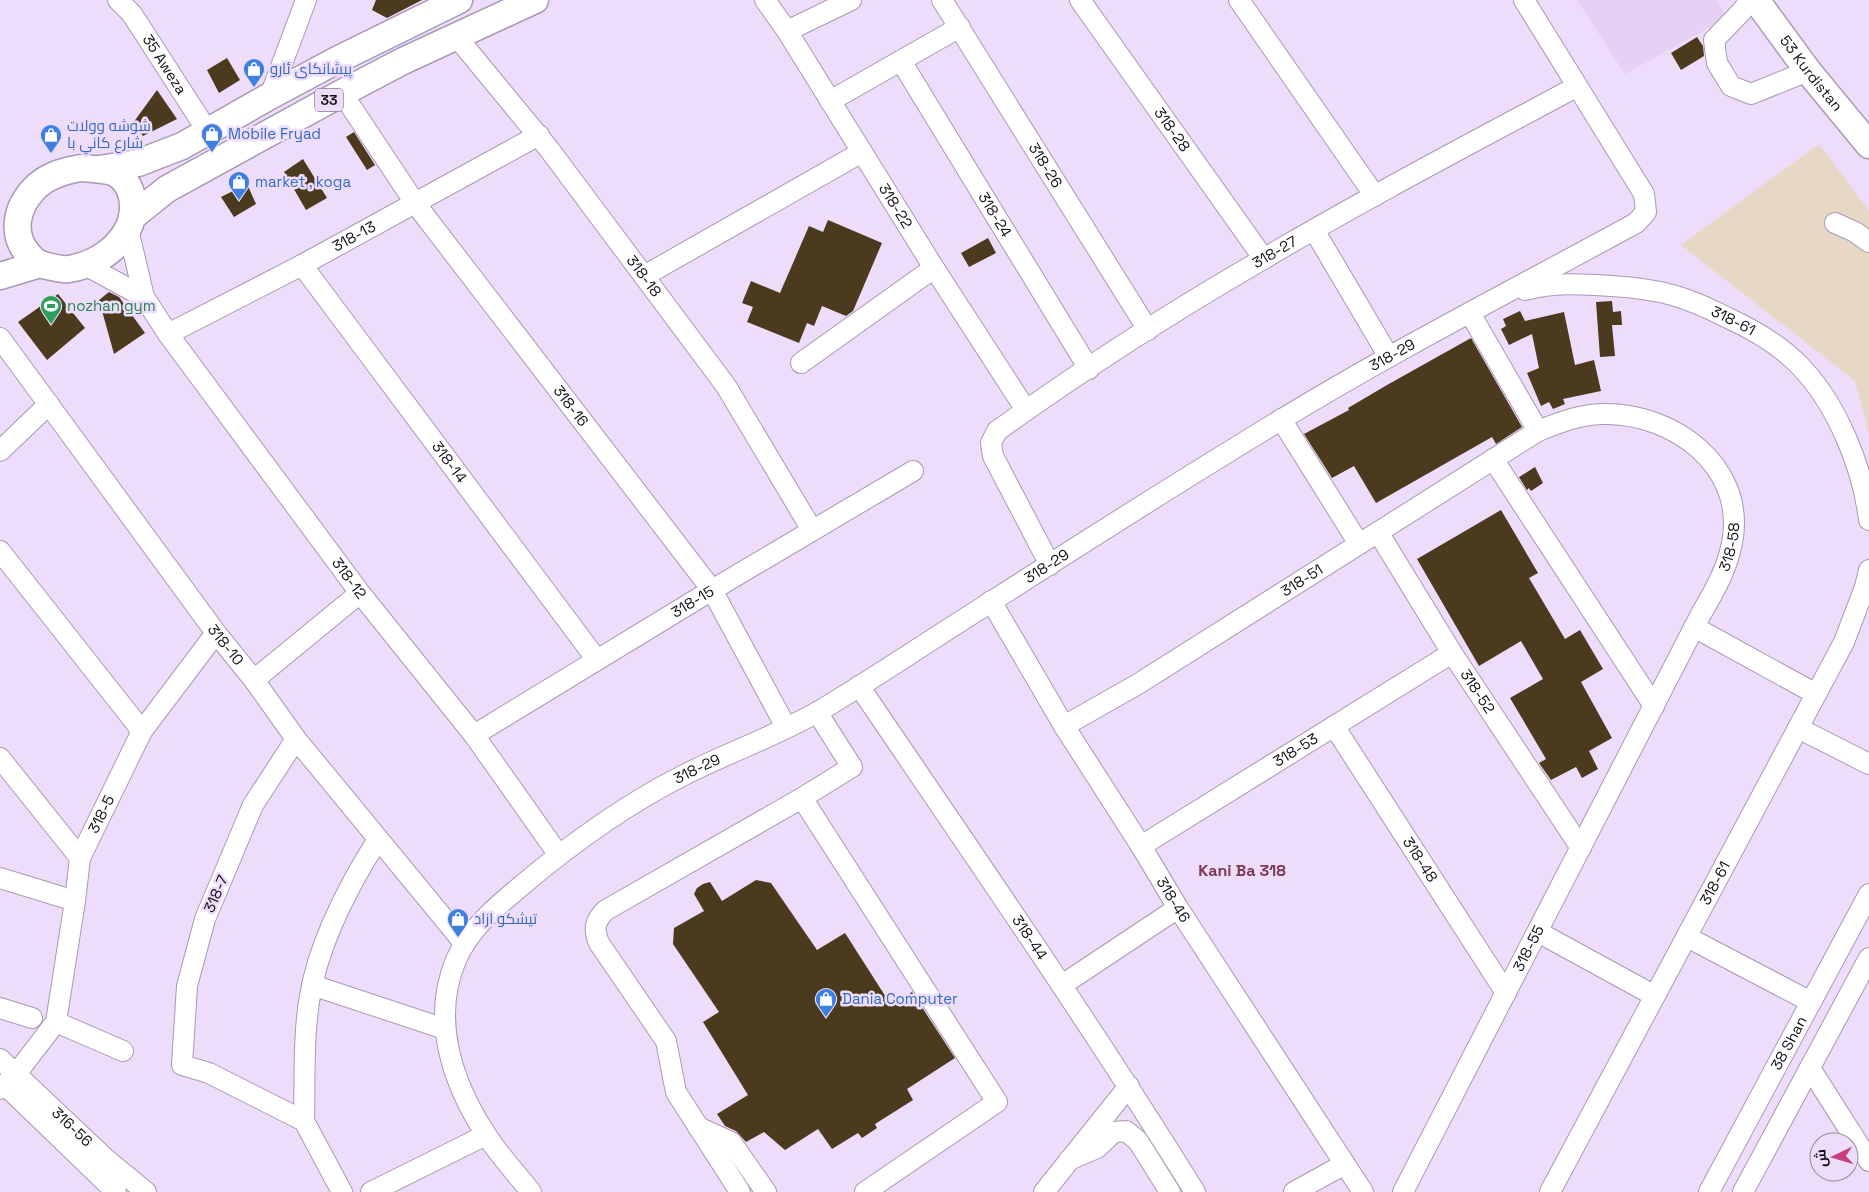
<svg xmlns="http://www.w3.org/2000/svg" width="1869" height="1192" viewBox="0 0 1869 1192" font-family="'Space Grotesk',Cairo,sans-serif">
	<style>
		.industrial { fill: #e7d8c6 }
		.built { fill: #e6d1f4 }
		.building { fill: #4b3a1e }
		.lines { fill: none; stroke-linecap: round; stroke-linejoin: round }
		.minor-casing { stroke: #a999b3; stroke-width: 22 }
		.major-casing { stroke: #a999b3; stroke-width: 29 }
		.minor { stroke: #fff; stroke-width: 20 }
		.major { stroke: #fff; stroke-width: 26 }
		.labels { text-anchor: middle; stroke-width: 5; stroke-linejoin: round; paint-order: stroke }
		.shield { fill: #eeddfa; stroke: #574e5c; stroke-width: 1 }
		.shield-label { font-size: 14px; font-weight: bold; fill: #161019 }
		.street-label { font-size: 15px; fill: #161019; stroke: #eeddfa }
		.shop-label { font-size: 15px; fill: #366cbe; stroke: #eeddfa; text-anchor: start }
		.leisure-label { font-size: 15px; fill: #27864d; stroke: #eeddfa; text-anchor: start }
		.neighbourhood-label { font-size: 16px; font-weight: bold; fill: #7c3752; stroke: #eeddfa }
	</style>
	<rect width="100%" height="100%" fill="#eeddfa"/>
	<path class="industrial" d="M1819,144L1869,211V433L1855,381L1681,245Z"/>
	<path class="built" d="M1577,0H1716L1728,17L1625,74Z"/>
	<path class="building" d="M376,0H422L387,18L372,10Z
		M1697,37L1703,46L1704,56L1681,70L1671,53Z
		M227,58L240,80L219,93L207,70Z
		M157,90L177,119L143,136L133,123Z
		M354,132L375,165L367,170L346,137Z
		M303,159L327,198L306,210L284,172Z
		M247,184L256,204L234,217L221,197Z
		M828,220L882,243L853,311L846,316L822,306L814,326L807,323L799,343L747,322L753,307L742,303L751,281L780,293L809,226L823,232Z
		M988,238L996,253L969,267L961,253Z
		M109,292L119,297L145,333L114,354L99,300Z
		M58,294L85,328L47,360L18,322Z
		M1612,301L1613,312L1621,311L1622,325H1612L1615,356L1600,357L1596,302Z
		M1520,311L1525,321L1564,312L1575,365L1594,360L1601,391L1563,399L1565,404L1553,409L1549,402L1541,406L1527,373L1539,368L1532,334L1509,345L1501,329L1506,326L1503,319Z
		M1471,338L1522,427L1496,444L1492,437L1376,503L1354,466L1332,478L1304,434L1349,410L1348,408L1387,385Z
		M1535,467L1543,483L1531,491L1529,488L1527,490L1519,477Z
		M1501,510L1538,573L1529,578L1565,639L1580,630L1603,669L1581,682L1612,738L1589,751L1598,769L1582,778L1576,767L1551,780L1539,763L1546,759L1510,698L1543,679L1521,641L1479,666L1417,559Z
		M756,880L771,883L817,950L845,933L891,1005L912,992L955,1058L907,1089L913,1100L875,1124L877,1128L862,1138L858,1133L832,1149L818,1129L785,1150L764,1132L746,1142L736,1131L725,1126L717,1114L748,1095L703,1022L719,1012L673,944L674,928L704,911L694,894L697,888L703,884L710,882L722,901Z"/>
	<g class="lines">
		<g class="minor-casing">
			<g id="minor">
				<path id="s1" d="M118,0L132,14L208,132"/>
				<path id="s2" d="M765,0L787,31L934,268L1026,410"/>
				<path id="s3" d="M942,0L1148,330"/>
				<path id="s4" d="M1080,0L1264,259"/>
				<path d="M1239,0L1375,196"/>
				<path d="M1750,0L1741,12L1714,40L1717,63L1731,86L1751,94L1808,71"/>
				<path d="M787,31L851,0"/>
				<path id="s5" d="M456,36L549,149L726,386L812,530"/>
				<path id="s6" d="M901,61L1089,369"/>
				<path id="s7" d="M342,93L415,203L712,590L786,727"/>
				<path d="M270,96L306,0"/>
				<path d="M830,101L960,27"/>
				<path d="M1835,223L1855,232L1869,242"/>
				<path id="s8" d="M128,229L144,297L168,334L360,593L474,735L558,854"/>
				<path d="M1314,230L1389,357"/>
				<path d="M85,265L144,297"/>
				<path id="s9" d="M302,265L597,660"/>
				<path d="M644,276L862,152"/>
				<path id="s10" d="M1525,290C1553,282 1583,284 1612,286C1660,289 1685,296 1728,318C1754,330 1780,345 1800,366C1837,404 1863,468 1869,520"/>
				<path id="s11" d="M168,334L302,265L539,135"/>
				<path id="s12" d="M0,338L216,633L254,680L296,739L464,943"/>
				<path d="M801,363L934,268"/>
				<path d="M1281,419L1359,544"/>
				<path d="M0,451L49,404"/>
				<path d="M1493,459L1654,706"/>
				<path id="s13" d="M1378,532L1452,653L1581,848"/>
				<path d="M0,551L142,731"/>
				<path id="s14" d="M1050,565L993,456L991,443L997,431C1078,373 1162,318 1248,268C1355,204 1466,146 1576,87"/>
				<path id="s15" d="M991,601L1064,726L1141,846L1178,908L1363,1192"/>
				<path d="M1694,627L1816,694"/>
				<path d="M254,680L360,593"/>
				<path id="s16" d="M859,686C973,854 1088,1020 1195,1192"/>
				<path id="s17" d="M1064,726L1138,684L1538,431"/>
				<path id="s18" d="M1334,726L1506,993"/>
				<path d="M1798,728L1869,764"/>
				<path id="s19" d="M474,735L712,590L913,471"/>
				<path d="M296,739L253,805L205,919L187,986L182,1065L209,1073L304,1121L342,1192"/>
				<path d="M0,758L80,858"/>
				<path d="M802,798L997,1102L865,1192"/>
				<path id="s20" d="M1141,846L1452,653"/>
				<path d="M0,878L75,901"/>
				<path d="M1538,932L1655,996"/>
				<path d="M1687,937L1811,1002"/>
				<path d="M312,985L445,1029"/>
				<path d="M1062,985L1178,908"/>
				<path d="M0,1008L32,1018"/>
				<path d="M56,1022L123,1051"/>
				<path id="s21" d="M0,1059L107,1160L146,1192"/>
				<path d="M1810,1068L1869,1161"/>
				<path d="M5,1085L116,1192"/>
				<path id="s22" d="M0,1089L16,1074L56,1022L75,901L80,858L142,731L216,633"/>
				<path d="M304,1121C305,1082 303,1034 310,996C319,941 349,885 378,839"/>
				<path d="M698,1127L731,1142L766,1192"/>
				<path d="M1069,1160L1097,1148L1114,1132L1126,1131L1138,1141L1170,1192"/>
				<path d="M371,1192L486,1135"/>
				<path id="s23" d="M531,1192C516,1173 498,1154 485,1133C452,1082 431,1019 456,960C469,929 496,907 521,886C572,843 626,804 686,774C730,752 778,735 821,710C876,677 929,641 983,607C1081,544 1180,481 1279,421C1395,350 1517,288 1636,223L1646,212L1644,194L1524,0"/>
				<path d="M740,1192L676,1092L666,1041L599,943C593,929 595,920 606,910L802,798L852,767L817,712"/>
				<path d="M1044,1192L1129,1086"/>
				<path d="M1294,1192L1345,1164"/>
				<path id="s24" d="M1403,1192L1701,614C1715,590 1729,566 1733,537C1743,465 1674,415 1608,414C1583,413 1561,422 1538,431L1470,313"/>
				<path id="s25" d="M1550,1192L1844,642L1865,587L1869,570"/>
				<path id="s26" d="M1709,1192L1869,894"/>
				<path d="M1743,1192L1869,958"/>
			</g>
		</g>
		<g class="major-casing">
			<g id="major">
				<path id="s27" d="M1756,0L1808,71L1869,145"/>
				<path d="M81,168C92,169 105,169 115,173C124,178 130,187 132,197C140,234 103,264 69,269C60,270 52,267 43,265C37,263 32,259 28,254C11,234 16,208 34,189C46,176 63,171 81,168Z"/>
				<path d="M99,169L138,163L182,146L270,96L337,60L459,0"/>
				<path d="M132,217L167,189L342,93L403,61L535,0"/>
				<path d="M0,276L40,264"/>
			</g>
		</g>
		<use href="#minor" class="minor"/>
		<use href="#major" class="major"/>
	</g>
	<defs>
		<g id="shop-pin" transform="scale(1.125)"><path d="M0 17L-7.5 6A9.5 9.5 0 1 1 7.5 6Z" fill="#3f7fe0" stroke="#eeddfa"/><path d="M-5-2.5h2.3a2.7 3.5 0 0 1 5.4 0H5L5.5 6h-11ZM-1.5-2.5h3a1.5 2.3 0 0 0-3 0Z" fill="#fff"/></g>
		<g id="stadium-pin" transform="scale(1.125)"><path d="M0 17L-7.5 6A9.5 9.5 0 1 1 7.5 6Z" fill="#2e9e5b" stroke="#eeddfa"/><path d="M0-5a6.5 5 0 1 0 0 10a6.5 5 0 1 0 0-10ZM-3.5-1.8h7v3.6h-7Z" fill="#fff"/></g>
	</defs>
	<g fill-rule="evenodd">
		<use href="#shop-pin" x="254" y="69"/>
		<use href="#shop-pin" x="212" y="134"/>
		<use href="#shop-pin" x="51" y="135"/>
		<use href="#shop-pin" x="239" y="182"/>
		<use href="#stadium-pin" x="51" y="306"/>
		<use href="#shop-pin" x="458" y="919"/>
		<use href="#shop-pin" x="826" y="999"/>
	</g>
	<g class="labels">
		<rect class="shield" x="315" y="88.5" width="28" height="23" rx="4"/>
		<g class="shield-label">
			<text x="329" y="105">33</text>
		</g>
		<g class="street-label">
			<text dy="5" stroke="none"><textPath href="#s1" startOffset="80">35 Aweza</textPath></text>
			<text dy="5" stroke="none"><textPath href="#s27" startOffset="92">53 Kurdistan</textPath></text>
			<text dy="5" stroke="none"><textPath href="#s4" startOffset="159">318-28</textPath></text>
			<text dy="5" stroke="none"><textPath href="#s3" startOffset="195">318-26</textPath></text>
			<text dy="5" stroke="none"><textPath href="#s2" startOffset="244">318-22</textPath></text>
			<text dy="5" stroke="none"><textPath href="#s6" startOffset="180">318-24</textPath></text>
			<text dy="5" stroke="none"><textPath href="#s11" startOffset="210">318-13</textPath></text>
			<text dy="5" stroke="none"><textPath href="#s14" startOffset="480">318-27</textPath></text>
			<text dy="5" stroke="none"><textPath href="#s5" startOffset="305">318-18</textPath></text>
			<text dy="5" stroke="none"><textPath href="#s10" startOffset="215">318-61</textPath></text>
			<text dy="5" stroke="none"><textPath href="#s23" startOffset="1379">318-29</textPath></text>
			<text dy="5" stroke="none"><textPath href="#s7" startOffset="388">318-16</textPath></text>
			<text dy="5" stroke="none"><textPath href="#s9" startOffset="246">318-14</textPath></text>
			<text dy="5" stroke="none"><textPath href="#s24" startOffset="724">318-58</textPath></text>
			<text dy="5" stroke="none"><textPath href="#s23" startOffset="974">318-29</textPath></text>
			<text dy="5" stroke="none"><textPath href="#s8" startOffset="418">318-12</textPath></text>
			<text dy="5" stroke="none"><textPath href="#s17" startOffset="279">318-51</textPath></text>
			<text dy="5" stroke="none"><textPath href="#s19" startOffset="256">318-15</textPath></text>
			<text dy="5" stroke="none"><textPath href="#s12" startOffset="381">318-10</textPath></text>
			<text dy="5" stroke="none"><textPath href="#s13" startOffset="188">318-52</textPath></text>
			<text dy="5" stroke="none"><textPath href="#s20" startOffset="182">318-53</textPath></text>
			<text dy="5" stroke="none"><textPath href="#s23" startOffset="569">318-29</textPath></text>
			<text dy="5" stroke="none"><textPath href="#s22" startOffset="302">318-5</textPath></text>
			<text dy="5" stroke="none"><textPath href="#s18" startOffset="159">318-48</textPath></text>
			<text dy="5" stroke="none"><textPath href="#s25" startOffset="350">318-61</textPath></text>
			<text transform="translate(216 894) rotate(-67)" y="5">318-7</text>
			<text dy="5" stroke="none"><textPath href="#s15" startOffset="350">318-46</textPath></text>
			<text dy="5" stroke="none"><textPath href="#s16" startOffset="304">318-44</textPath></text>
			<text dy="5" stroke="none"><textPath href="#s24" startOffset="274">318-55</textPath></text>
			<text dy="5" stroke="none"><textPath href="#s26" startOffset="169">38 Shan</textPath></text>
			<text dy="5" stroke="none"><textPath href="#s21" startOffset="99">316-56</textPath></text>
		</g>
		<g class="shop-label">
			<text x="270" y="74">پیشانکای ئارو</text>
			<text x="67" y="131">شوشه وولات<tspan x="67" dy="17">شارع كاني با</tspan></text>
			<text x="228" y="139">Mobile Fryad</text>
			<text x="255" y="187">market , koga</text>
			<text x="474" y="924">تيشكو ازاد</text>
			<text x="842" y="1004">Dania Computer</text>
		</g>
		<g class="leisure-label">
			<text x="67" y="311">nozhan gym</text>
		</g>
		<g class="neighbourhood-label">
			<text x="1242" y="876">Kani Ba 318</text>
		</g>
	</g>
	<g transform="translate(1834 1157) rotate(265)"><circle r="24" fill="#eeddfa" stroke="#988ba0"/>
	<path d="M0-4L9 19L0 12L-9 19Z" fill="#c83f7a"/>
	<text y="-8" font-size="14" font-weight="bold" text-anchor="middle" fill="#161019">ش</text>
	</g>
</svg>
